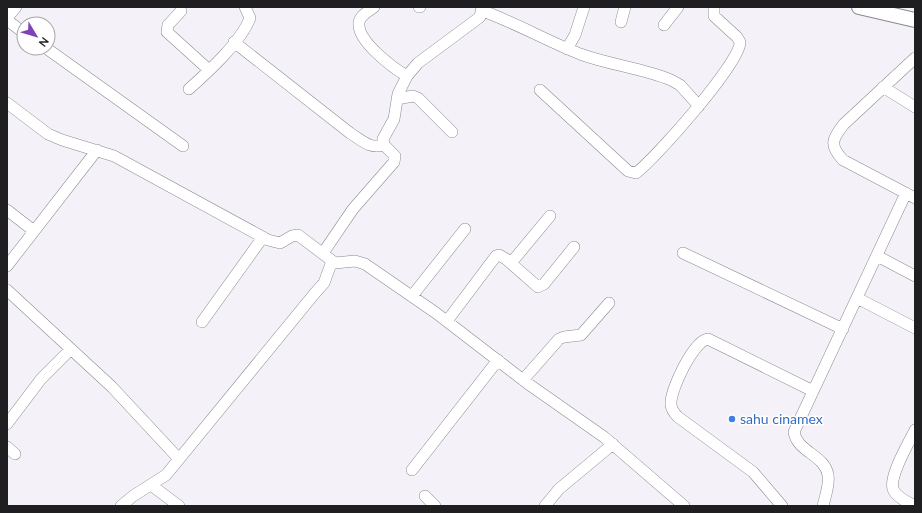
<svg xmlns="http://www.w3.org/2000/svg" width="922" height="513" viewBox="0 0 922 513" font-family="Lato,sans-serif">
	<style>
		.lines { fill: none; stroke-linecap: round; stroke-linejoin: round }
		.minor-casing { stroke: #8b898f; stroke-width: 12 }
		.major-casing { stroke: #8b898f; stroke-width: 16 }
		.minor { stroke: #fff; stroke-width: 11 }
		.major { stroke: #fff; stroke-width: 14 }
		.shop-dot { fill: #3f7fe0; stroke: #fff; stroke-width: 1.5 }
		.labels { text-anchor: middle; stroke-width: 3; stroke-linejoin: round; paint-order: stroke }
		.shop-label { font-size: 14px; fill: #366cbe; stroke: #fff; text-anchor: start }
	</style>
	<rect width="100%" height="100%" fill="#f4f2f8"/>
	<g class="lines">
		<g class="minor-casing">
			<path id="minor" d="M374,7C369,11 359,16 359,23C357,41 393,68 407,76
				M419,7H420
				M181,11L168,25L167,32L209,70
				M483,11C516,23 547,41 580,54C610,65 642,68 671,80L680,85L699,106
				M7,18L16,7
				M7,20L24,33
				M621,22L625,7
				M664,25L678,7
				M234,42L350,133C363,141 369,149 384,145
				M46,48L183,146
				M567,49L575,35L584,7
				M915,58L844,124C832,139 829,145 843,160L915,198
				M883,87L915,107
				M189,89C208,72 241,42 250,18L245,7
				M540,90L628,171L636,173C655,159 741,62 740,42L737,37L714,16V7
				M397,99L413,96L418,98L452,132
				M7,103L48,134L62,140L114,156L268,240L280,243L292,236L298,235L335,263L355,261L365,264L436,313L527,383L604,437L684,506
				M7,210L34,231
				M323,253L353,209L394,162L395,156L384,145L383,139L394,119L398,94L407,76L418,63L480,17L482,7
				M683,253L843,329
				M877,256L915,276
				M511,263L550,216
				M7,266L97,150
				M7,290L112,387L179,459
				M412,296L465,229
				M857,298L915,328
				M447,321L496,256L499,255L506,259L538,287L544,284L574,247
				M202,322L263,237
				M523,380L559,339L564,337L581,335L609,303
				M7,424L41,379L71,349
				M7,447L15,454
				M412,470L498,360
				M151,485L179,506
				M425,496L435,506
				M121,506L133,496L166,475L315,293L324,283L332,261
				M545,506L559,489L613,444
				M782,506L753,472L678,417C674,413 671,409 671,404C670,390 694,340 708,339L813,391
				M823,506C825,497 830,484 828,475C825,455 797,452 794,432L906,193
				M915,506C907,502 896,497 893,489C889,475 909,443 915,430"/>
		</g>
		<g class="major-casing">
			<path id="major" d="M859,7L915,20"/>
		</g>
		<use href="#minor" class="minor"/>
		<use href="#major" class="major"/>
	</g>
	<circle class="shop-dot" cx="732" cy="419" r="4"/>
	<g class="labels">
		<g class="shop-label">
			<text x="740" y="424">sahu cinamex</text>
		</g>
	</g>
	<rect width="922" height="513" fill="none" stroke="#1f1e21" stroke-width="16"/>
	<g transform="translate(36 36) rotate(128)"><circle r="19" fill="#ffffff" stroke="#a5a5a6"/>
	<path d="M0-3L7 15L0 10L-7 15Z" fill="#7f42b7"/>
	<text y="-6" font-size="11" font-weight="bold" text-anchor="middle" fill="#1f1e21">N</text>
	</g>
</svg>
